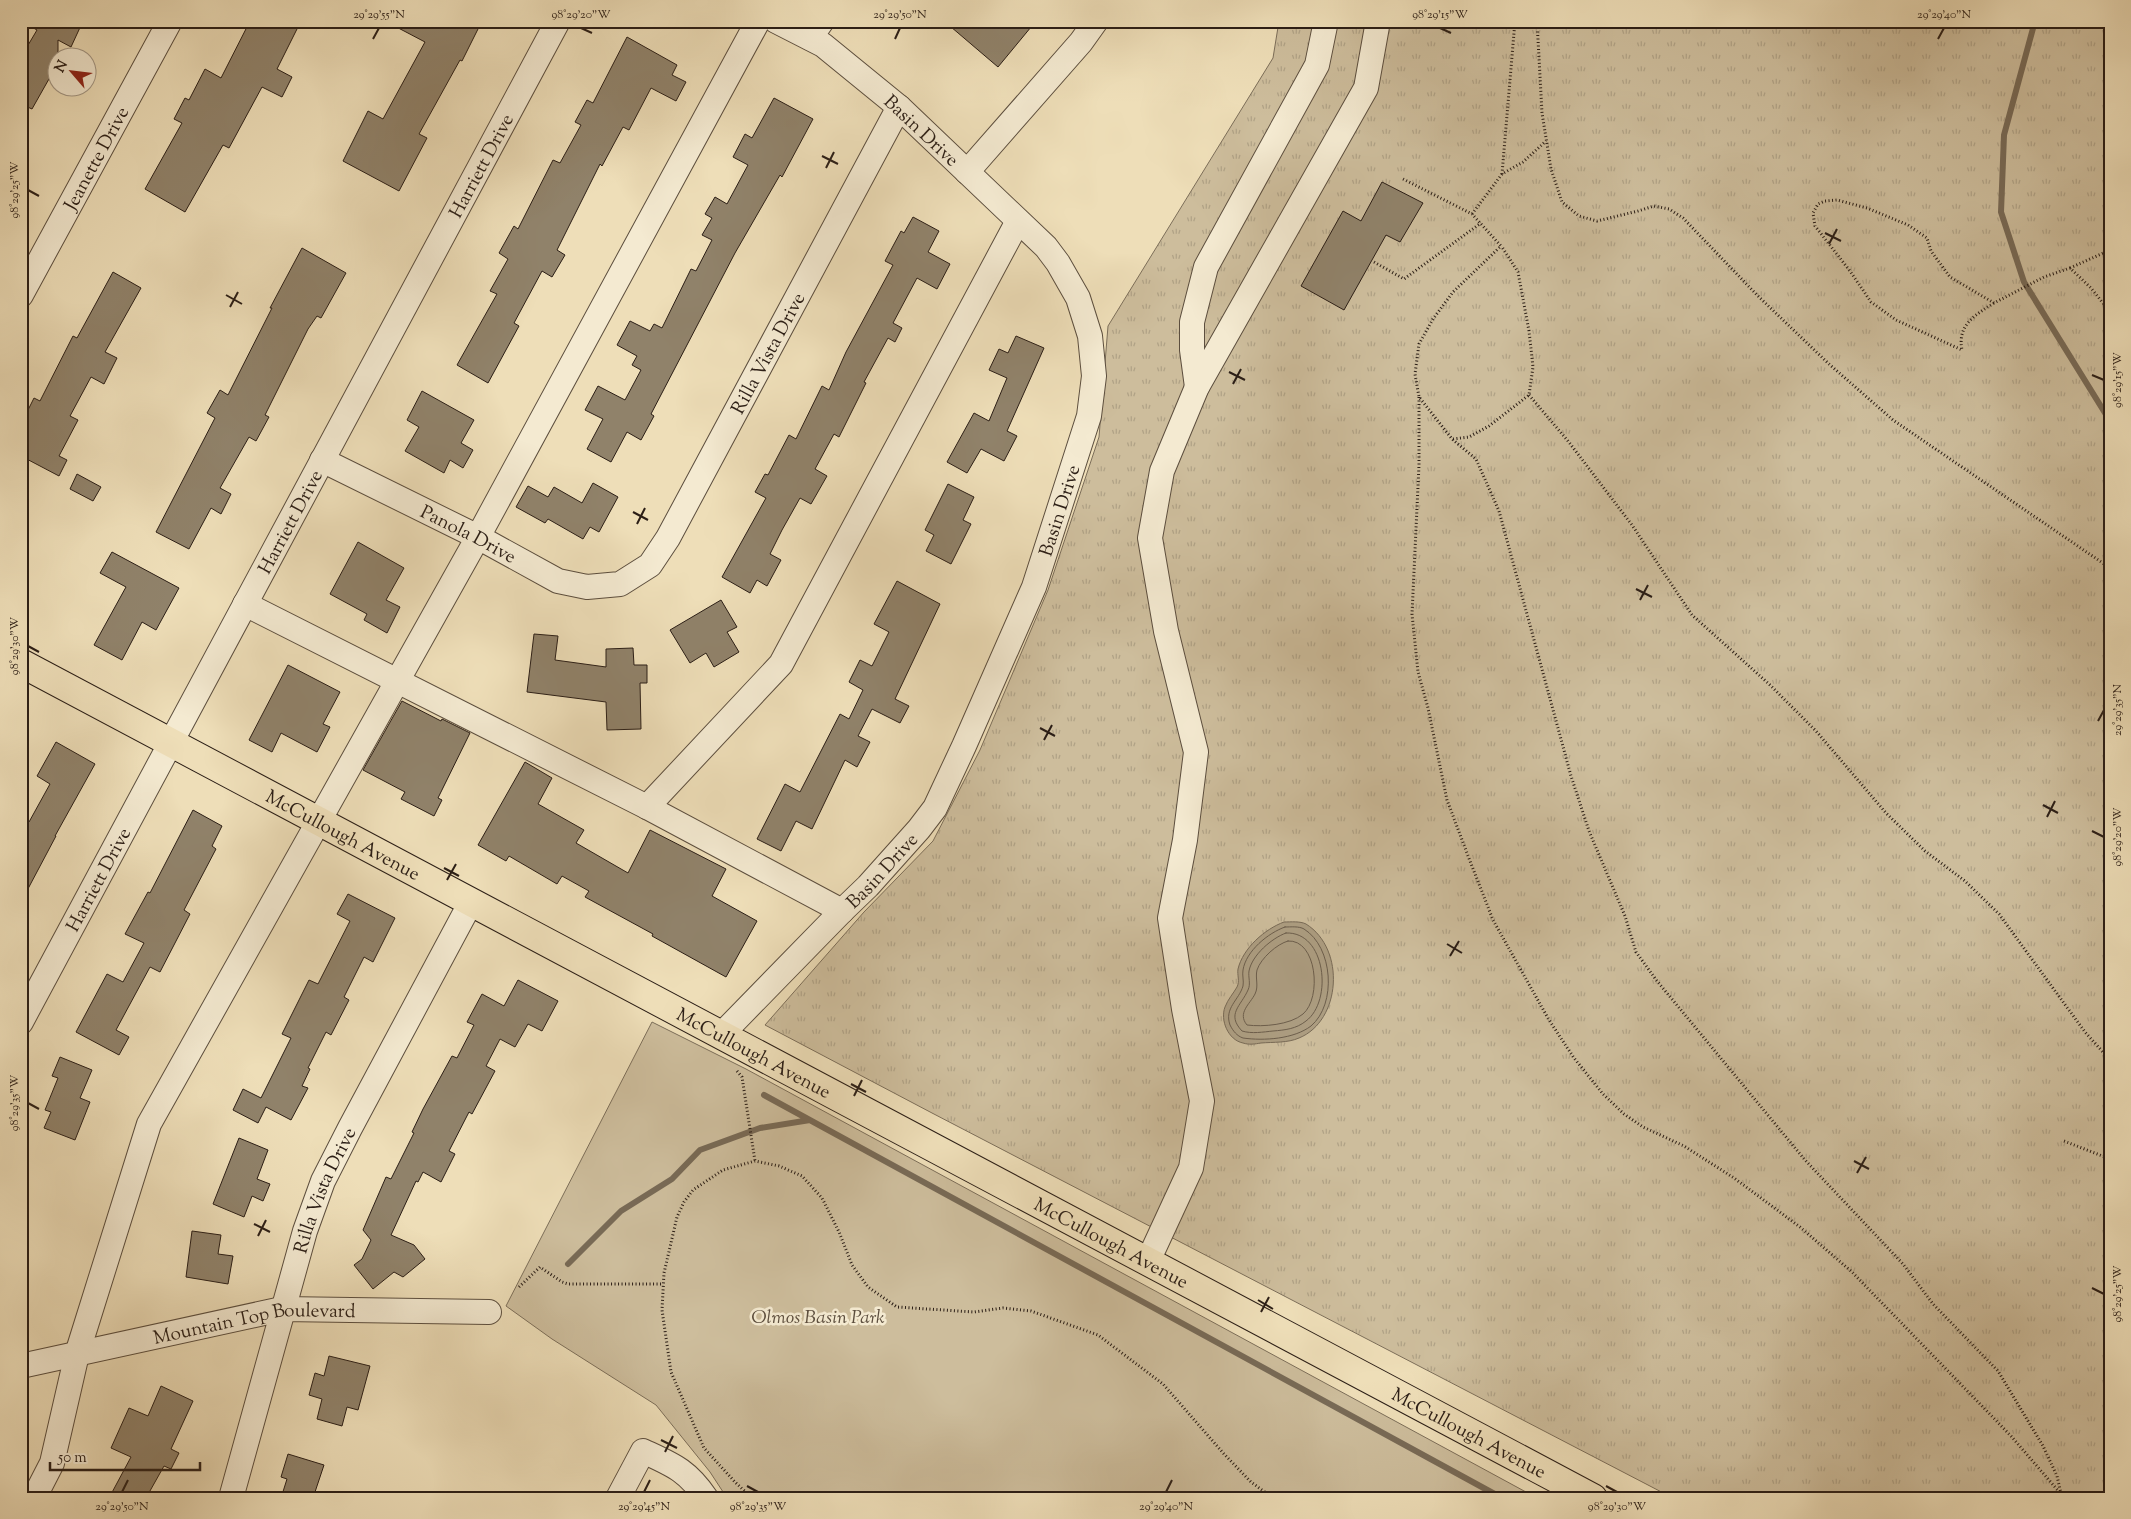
<svg xmlns="http://www.w3.org/2000/svg" width="2131" height="1519" viewBox="0 0 2131 1519" font-family="'Sorts Mill Goudy',serif">
	<style>
		.grass { fill: url(#grass-tufts); stroke: #7c6e59 }
		.green { fill: #cdbd9c; stroke: #7c6e59 }
		.water { fill: #ac9d81; stroke: #786a56 }
		.lines { fill: none; stroke-linecap: round; stroke-linejoin: round }
		.shore { stroke: #6c5e4c; stroke-width: 1 }
		.stream { stroke: #786a56; stroke-width: 6 }
		.building { fill: #90826a; stroke: #2b1e16 }
		.minor-casing { stroke: #5c4e3e; stroke-width: 26 }
		.major-casing { stroke: #2b1e16; stroke-width: 30 }
		.path { stroke: #2b1e16; stroke-width: 3; stroke-dasharray: 1 2.5; stroke-linecap: butt }
		.minor { stroke: #f4ead1; stroke-width: 24 }
		.major { stroke: #eedeb8; stroke-width: 28 }
		.ticks { fill: none; stroke: #2b1e16; stroke-width: 2 }
		.labels { text-anchor: middle; stroke-width: 5; stroke-linejoin: round; paint-order: stroke }
		.street-label { font-size: 19px; fill: #2b1e16; stroke: #f4ead1 }
		.park-label { font-size: 19px; font-style: italic; fill: #5c4e3e; stroke: #f4ead1 }
		.neatline { fill: none; stroke: #2b1e16; stroke-width: 2 }
		.ticks-label { font-size: 12px; text-anchor: middle; fill: #2b1e16 }
	</style>
	<defs>
		<pattern id="grass-tufts" width="24" height="20" patternUnits="userSpaceOnUse" patternTransform="scale(1.25)"><rect width="24" height="20" fill="#cdbd9c"/><path d="M3 7l-1-3M5 7V3M7 7l1-3M15 17l-1-3M17 17v-4M19 17l1-3" fill="none" stroke="#b0a286"/></pattern>
	</defs>
	<rect width="100%" height="100%" fill="#eedeb8"/>
	<filter id="stains"><feTurbulence type="fractalNoise" baseFrequency=".004" numOctaves="4"/><feColorMatrix values="0 0 0 0 .2 0 0 0 0 .09 0 0 0 0 .02 0 0 0 .5 -.17"/></filter>
	<radialGradient id="worn" r=".72"><stop offset=".6" stop-color="#630" stop-opacity="0"/><stop offset="1" stop-color="#630" stop-opacity=".3"/></radialGradient>
	<path class="grass" d="M1279,21H2110V1498H1673L932,1113L765,1025L864,912L933,841L980,750L1048,590L1099,437L1108,326L1273,58Z"/>
	<path class="green" d="M652,1022L746,1069L1537,1498H727L710,1472L656,1405L552,1339L506,1306Z"/>
	<path class="water" d="M1284,922C1291,922 1300,921 1306,924C1346,949 1341,1021 1299,1038C1288,1043 1273,1042 1261,1043C1255,1044 1249,1045 1243,1043C1228,1040 1220,1020 1225,1007C1228,999 1233,994 1237,987C1240,981 1237,975 1238,969C1243,948 1265,929 1284,922Z"/>
	<g class="lines">
		<path class="shore" d="M1285,927C1291,927 1299,926 1304,929C1333,947 1337,1004 1311,1026C1294,1039 1264,1041 1243,1038C1237,1036 1233,1031 1230,1025C1224,1008 1239,1000 1243,986C1244,981 1242,975 1243,970C1246,951 1268,933 1285,927Z
			M1286,933C1326,931 1333,1001 1306,1021C1296,1029 1285,1030 1273,1031C1263,1032 1252,1034 1242,1031C1226,1014 1241,1006 1248,990C1251,984 1248,977 1249,971C1252,955 1272,938 1286,933Z
			M1288,941C1317,939 1322,998 1303,1014C1290,1025 1263,1027 1247,1025C1237,1013 1250,1004 1255,994C1259,986 1255,978 1257,970C1261,958 1277,944 1288,941Z"/>
		<path class="stream" d="M2035,21L2004,135L2001,212L2024,282L2110,421
			M764,1095L1502,1498
			M568,1264L621,1211L672,1179L700,1150L760,1128L810,1120"/>
	</g>
	<path class="building" d="M21,21H83L71,47L58,40V63L32,109L21,104V57L37,30Z
		M250,21H301L277,69L292,77L282,97L262,87L229,148L223,145L185,212L145,189L182,123L174,119L185,98L189,100L205,69L221,78Z
		M385,21H482L462,61L460,60L419,134L427,138L399,191L343,161L368,111L383,119L425,42Z
		M944,21H1036L998,67Z
		M627,37L677,65L672,75L686,82L676,101L651,88L629,130L623,127L602,166L600,164L557,250L565,255L552,277L542,271L514,323L519,326L488,383L457,365L497,294L490,291L508,259L499,253L514,226L518,229L553,160L560,163L581,125L575,122L587,100L593,103Z
		M774,98L813,119L782,177L780,175L735,253L651,414L654,416L641,440L627,432L611,462L587,449L603,419L585,410L598,386L625,400L641,370L632,365L637,356L617,345L630,321L650,331L654,324L662,328L691,269L696,271L712,240L702,235L712,218L705,214L715,197L727,204L748,165L733,157L745,134L752,138Z
		M1382,182L1423,203L1400,242L1386,235L1344,310L1301,286L1343,211L1361,221Z
		M913,217L939,231L928,252L950,264L937,289L917,278L893,323L902,328L895,342L888,338L864,382L866,383L839,437L834,434L815,469L827,476L811,504L800,498L782,530L770,554L781,560L767,586L757,580L750,593L722,577L766,498L755,492L765,474L768,475L789,435L796,439L822,386L829,390L846,352L893,265L885,261L901,231L904,233Z
		M302,248L346,273L321,318L317,316L308,329L265,415L269,417L256,441L249,437L220,488L231,494L221,514L211,508L189,549L156,532L215,418L207,413L220,390L228,395L272,308H270Z
		M113,272L141,288L105,352L117,358L104,384L91,377L70,416L78,420L59,456L67,460L59,476L21,456V424L34,398L40,401L73,336L77,338Z
		M1016,336L1044,348L1007,431L1017,436L1004,461L981,449L967,473L947,462L974,413L989,421L1007,378L989,370L999,349L1008,353Z
		M422,391L474,420L461,443L473,450L463,468L450,460L444,473L405,451L419,427L407,420Z
		M77,474L101,487L93,501L70,489Z
		M593,483L618,497L599,532L590,527L583,539L548,519L545,523L516,507L528,486L548,497L554,487L582,503Z
		M948,484L974,497L963,520L971,524L951,564L926,551L934,535L925,530Z
		M358,542L404,568L386,600L400,607L387,633L364,620L367,614L330,594Z
		M112,552L179,588L156,630L142,622L122,660L94,645L126,587L100,573Z
		M897,581L940,604L895,699L909,706L900,723L872,709L858,736L870,742L857,767L845,760L812,829L796,821L781,851L757,839L785,784L800,792L840,714L849,719L863,690L849,682L860,660L872,666L889,632L874,624Z
		M721,600L737,627L727,632L739,652L714,667L706,653L690,663L670,630Z
		M534,634L558,636L555,660L606,667V649L633,648L634,665H647V683H640L641,729L607,730L606,702L527,692Z
		M288,665L340,692L323,724L330,727L317,752L281,733L272,752L249,740Z
		M402,701L441,721L442,719L470,733L438,798L442,800L434,816L401,799L405,792L363,770Z
		M56,742L95,764L55,836H56L21,902V818L29,822L50,784L37,776Z
		M525,762L552,778L538,804L584,830L576,843L628,873L650,830L726,869L712,896L757,921L726,977L652,936L653,934L585,897L589,891L562,876L557,884L509,856L506,861L478,845Z
		M193,810L222,826L212,846L216,849L184,910L190,914L160,972L150,967L116,1030L129,1037L119,1055L76,1032L107,974L123,982L144,943L125,934L148,892L150,893Z
		M348,894L395,918L373,962L364,957L344,997L349,1000L331,1035L326,1032L308,1068L310,1069L302,1086L308,1088L291,1120L266,1107L258,1123L233,1110L243,1089L261,1098L291,1038L282,1034L309,980L318,984L350,921L337,914Z
		M518,980L558,1001L542,1031L528,1024L515,1047L500,1039L486,1066L495,1071L472,1114L469,1112L449,1151L455,1154L441,1182L423,1172L418,1182L416,1181L391,1235L414,1245L425,1259L403,1277L394,1272L373,1289L354,1265L362,1259L371,1240L363,1230L386,1177L391,1179L414,1133L412,1132L423,1109L452,1056L457,1058L474,1025L467,1022L482,994L504,1006Z
		M60,1057L92,1070L80,1098L90,1102L75,1140L44,1128L51,1112L45,1110L58,1078L52,1076Z
		M239,1138L268,1150L257,1179L270,1184L263,1201L252,1196L244,1217L213,1204Z
		M192,1231L221,1235L218,1254L233,1256L228,1284L186,1277Z
		M329,1356L370,1366L358,1410L347,1407L342,1426L317,1419L322,1399L309,1395L315,1373L324,1376Z
		M161,1386L193,1401L171,1449L179,1453L171,1469L164,1466L146,1498H109L131,1457L111,1448L129,1408L148,1416Z
		M288,1454L324,1465L313,1498H281L287,1479L281,1477Z"/>
	<g class="lines">
		<g class="minor-casing">
			<g id="minor">
				<path d="M810,38L822,21"/>
				<path d="M967,172L1081,42L1096,21"/>
				<path id="s1" d="M21,295L170,21"/>
				<path d="M1197,387L1192,350V322L1206,267L1317,65L1326,21"/>
				<path id="s2" d="M322,460L478,537L558,581L587,587L620,584L650,565L668,538L899,107"/>
				<path d="M245,604L647,807L842,911"/>
				<path d="M647,807L781,664L1018,221"/>
				<path id="s3" d="M21,1022L558,21"/>
				<path id="s4" d="M721,1035L842,911L868,886L919,829L935,808L964,746L1034,587L1089,416L1094,376L1090,336L1078,298L1058,263L1046,247L899,107L823,45L776,21"/>
				<path d="M1148,1261L1191,1168L1202,1101L1184,1009L1170,918L1185,840L1196,752L1166,631L1150,538L1162,471L1197,387L1366,88L1378,21"/>
				<path id="s5" d="M21,1366L282,1309L489,1312"/>
				<path d="M34,1498L52,1463L77,1354L149,1124L478,537L758,21"/>
				<path id="s6" d="M231,1498L305,1231L323,1181L350,1128L471,902"/>
				<path d="M618,1498L643,1451C673,1465 687,1470 706,1498"/>
			</g>
		</g>
		<g class="major-casing">
			<g id="major">
				<path id="s7" d="M21,663L1593,1498"/>
			</g>
		</g>
		<path class="path" d="M1537,21L1542,113L1551,169L1562,202L1579,216L1597,221L1638,211L1654,206L1669,209L1683,218L1758,296L1829,364L1893,420L2110,568
			M1502,174L1515,21
			M1403,179L1472,214L1501,246L1453,292L1433,319L1419,344L1415,374L1419,397L1452,439L1476,459L1499,511L1571,776L1589,831L1625,916L1636,952L1657,981L1805,1160L1903,1264L1933,1304L1998,1371L2043,1446L2057,1476L2062,1498
			M1472,214L1502,174L1523,162L1546,141
			M1374,262L1404,279L1481,223
			M2070,268L2110,250
			M1994,303C1975,315 1957,325 1962,350L1896,320L1871,302L1850,271L1815,226L1813,213L1818,204L1825,201L1837,200L1867,208L1908,225L1927,238L1931,251L1950,277L1994,303L2044,277L2070,268L2091,288L2110,312
			M1529,395L1568,441L1632,525L1692,615L1769,684L1816,731L1886,813L1925,851L1965,881L1999,914L2085,1032L2110,1060
			M1419,397V465L1412,614L1418,672L1428,708L1447,800L1470,861L1493,920L1549,1020L1574,1058L1603,1094L1624,1114L1643,1127L1684,1146L1734,1178L1800,1227L1852,1272L2011,1436L2061,1494
			M1453,439L1469,437L1489,426L1529,395L1533,367L1529,331L1518,272L1502,247
			M737,1071L742,1077L755,1161
			M2064,1141L2110,1159
			M519,1287L540,1267L562,1282L568,1284H663
			M752,1498L735,1482L704,1448L671,1372L662,1310L664,1273L677,1217L684,1202L693,1190L723,1170L755,1161L779,1166L802,1176L822,1198L839,1232L852,1265L868,1287L897,1307L974,1312L1003,1308L1031,1311L1098,1335L1163,1384L1224,1454L1251,1482L1273,1498"/>
		<use href="#minor" class="minor"/>
		<use href="#major" class="major"/>
	</g>
	<path class="ticks" d="M581,28L592,33M1440,28L1451,33M373,39L379,28M895,39L900,28M1938,39L1944,28M822,156L838,164M826,168L834,152M28,190L39,196M1825,233L1841,241M1829,244L1837,229M226,295L242,304M230,307L238,292M1229,372L1245,380M2092,375L2104,380M1233,384L1241,369M633,512L648,520M637,524L645,508M1636,589L1652,597M1640,600L1648,585M28,646L39,652M2098,721L2104,710M1040,728L1055,736M1044,740L1052,725M2043,805L2058,813M2047,817L2055,801M2092,831L2104,837M444,868L459,876M447,880L456,864M1447,944L1462,953M1450,956L1459,941M851,1084L866,1092M854,1096L862,1080M28,1103L39,1109M1854,1161L1869,1169M1857,1173L1866,1157M254,1224L270,1232M258,1236L266,1220M2092,1288L2104,1294M1258,1300L1273,1309M1261,1312L1269,1297M661,1440L677,1448M665,1452L673,1436M747,1486L758,1492M1606,1486L1617,1492M122,1492L128,1480M644,1492L650,1480M1166,1492L1172,1480"/>
	<g class="labels">
		<g class="street-label">
			<text transform="translate(922 130) rotate(43)" y="7">Basin Drive</text>
			<text dy="7" stroke="none"><textPath href="#s1" startOffset="156">Jeanette Drive</textPath></text>
			<text dy="7" stroke="none"><textPath href="#s3" startOffset="972">Harriett Drive</textPath></text>
			<text dy="7" stroke="none"><textPath href="#s2" startOffset="606">Rilla Vista Drive</textPath></text>
			<text dy="7" stroke="none"><textPath href="#s4" startOffset="635">Basin Drive</textPath></text>
			<text dy="7" stroke="none"><textPath href="#s3" startOffset="568">Harriett Drive</textPath></text>
			<text dy="7" stroke="none"><textPath href="#s2" startOffset="164">Panola Drive</textPath></text>
			<text dy="7" stroke="none"><textPath href="#s7" startOffset="365">McCullough Avenue</textPath></text>
			<text dy="7" stroke="none"><textPath href="#s4" startOffset="230">Basin Drive</textPath></text>
			<text dy="7" stroke="none"><textPath href="#s3" startOffset="162">Harriett Drive</textPath></text>
			<text dy="7" stroke="none"><textPath href="#s7" startOffset="830">McCullough Avenue</textPath></text>
			<text dy="7" stroke="none"><textPath href="#s6" startOffset="322">Rilla Vista Drive</textPath></text>
			<text dy="7" stroke="none"><textPath href="#s7" startOffset="1235">McCullough Avenue</textPath></text>
			<text dy="7" stroke="none"><textPath href="#s5" startOffset="238">Mountain Top Boulevard</textPath></text>
			<text dy="7" stroke="none"><textPath href="#s7" startOffset="1640">McCullough Avenue</textPath></text>
		</g>
		<g class="park-label">
			<text x="818" y="1323">Olmos Basin Park</text>
		</g>
	</g>
	<rect width="2131" height="1519" fill="none" stroke="#eedeb8" stroke-width="55"/>
	<g transform="translate(72 72) rotate(298)"><circle r="24" fill="#f4ead1" stroke="#a49886"/>
	<path d="M0-4L9 19L0 12L-9 19Z" fill="#8f2418"/>
	<text y="-8" font-size="14" font-weight="bold" text-anchor="middle" fill="#2b1e16">N</text>
	</g>
	<path d="M50 1462v8h150v-8" fill="none" stroke="#2b1e16" stroke-width="2.5"/>
	<text x="58" y="1462" font-size="15" fill="#2b1e16" stroke="#f4ead1" stroke-width="4" paint-order="stroke">50 m</text>
	<rect x="28" y="28" width="2076" height="1464" class="neatline"/>
	<g class="ticks-label">
		<text x="379" y="18">29°29'55"N</text>
		<text x="581" y="18">98°29'20"W</text>
		<text x="900" y="18">29°29'50"N</text>
		<text x="1440" y="18">98°29'15"W</text>
		<text x="1944" y="18">29°29'40"N</text>
		<text transform="translate(14 190) rotate(-90)" y="4">98°29'25"W</text>
		<text transform="translate(2117 380) rotate(-90)" y="4">98°29'15"W</text>
		<text transform="translate(14 646) rotate(-90)" y="4">98°29'30"W</text>
		<text transform="translate(2117 710) rotate(-90)" y="4">29°29'35"N</text>
		<text transform="translate(2117 837) rotate(-90)" y="4">98°29'20"W</text>
		<text transform="translate(14 1103) rotate(-90)" y="4">98°29'35"W</text>
		<text transform="translate(2117 1294) rotate(-90)" y="4">98°29'25"W</text>
		<text x="122" y="1510">29°29'50"N</text>
		<text x="644" y="1510">29°29'45"N</text>
		<text x="758" y="1510">98°29'35"W</text>
		<text x="1166" y="1510">29°29'40"N</text>
		<text x="1617" y="1510">98°29'30"W</text>
	</g>
	<rect width="100%" height="100%" filter="url(#stains)"/>
	<rect width="100%" height="100%" fill="url(#worn)"/>
</svg>
